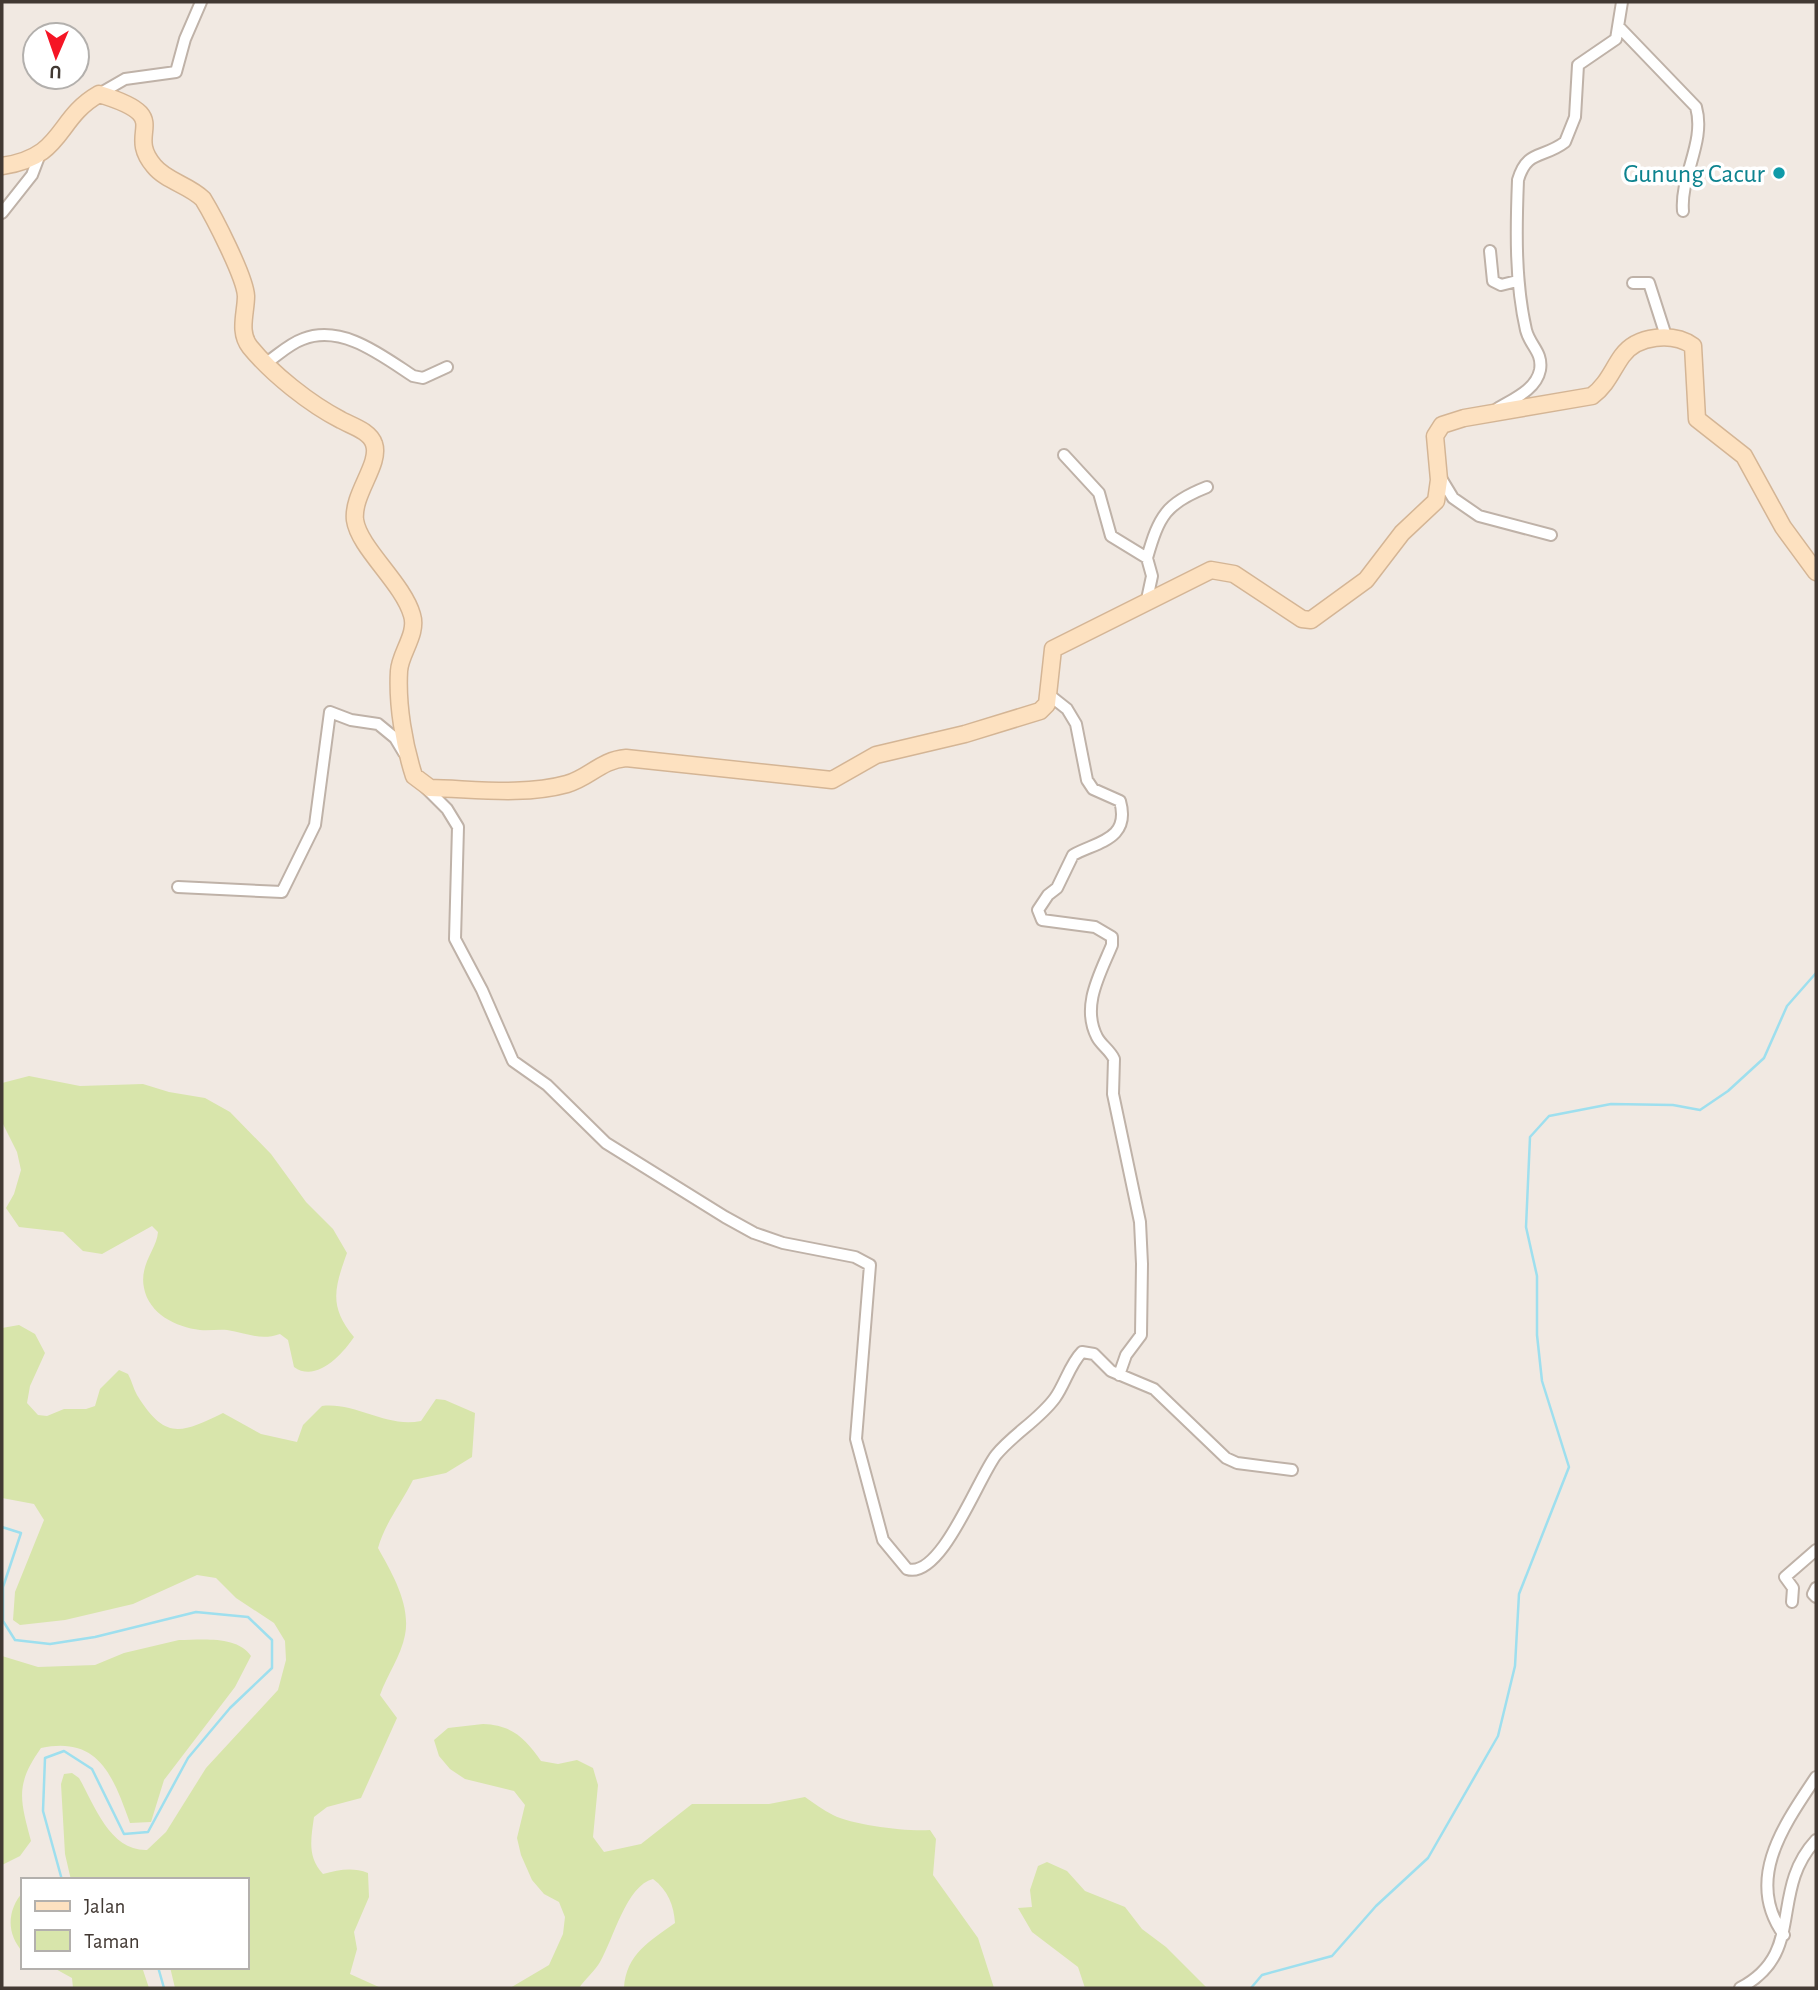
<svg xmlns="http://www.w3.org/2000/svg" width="1818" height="1990" viewBox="0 0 1818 1990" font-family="'Alegreya Sans',sans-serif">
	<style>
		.green { fill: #d8e5ab }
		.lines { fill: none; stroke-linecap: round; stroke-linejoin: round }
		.stream { stroke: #9edfee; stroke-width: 2.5 }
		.street-casing { stroke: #bfb2a8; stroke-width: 14 }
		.secondary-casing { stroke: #d4b595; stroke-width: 19 }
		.street { stroke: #fff; stroke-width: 10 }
		.secondary { stroke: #fde1c0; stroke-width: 16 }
		.culture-dot { fill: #0f9aa8; stroke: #fff; stroke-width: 2.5 }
		.labels { text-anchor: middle; stroke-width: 7; stroke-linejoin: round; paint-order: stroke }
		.culture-label { font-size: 26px; fill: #0d838f; stroke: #fff; text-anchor: end }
	</style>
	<rect width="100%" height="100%" fill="#f1e9e2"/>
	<path class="green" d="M29,1076L80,1086L143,1084L169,1092L205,1098L230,1112L271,1154L306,1202L333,1229L347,1253C334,1289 329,1307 354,1337C342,1355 316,1383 294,1367L288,1340L280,1334C260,1341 247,1333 227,1330C218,1329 209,1331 200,1330C176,1327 149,1314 144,1288C139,1264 157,1249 158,1232L152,1226L102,1254L83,1251L63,1232L19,1227L6,1208L14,1194L21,1170L17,1152L2,1122V1083Z
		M19,1325L35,1334L45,1353L30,1386L27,1403L38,1415L47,1416L64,1409H86L95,1406L100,1389L119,1370L128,1374C132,1381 133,1388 137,1395C165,1440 180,1434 223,1413L261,1434L297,1442L303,1425L322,1406C356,1402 385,1428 421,1421L436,1399L445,1400L475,1413L472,1457L446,1473L413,1480C401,1504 385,1523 378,1548C392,1573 411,1605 405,1635C401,1656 387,1675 380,1695L397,1718L361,1798L327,1807L314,1817C311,1839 307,1857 323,1874C339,1870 352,1867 368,1873L369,1897L354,1932L357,1949L350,1974L381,1988H175L170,1967H247V1880H71L65,1854L61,1784L64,1774L72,1773L79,1778C95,1806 110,1851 147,1850L166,1832L206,1768L278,1690L286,1660L285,1641L274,1623L236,1598L216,1578L197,1575L133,1604L65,1620L20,1625L13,1620L15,1592L44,1520L34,1504L2,1498V1328Z
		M179,1640C201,1640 237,1635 251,1656L235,1687L164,1780L151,1822L130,1823C113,1776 99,1736 41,1748C15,1785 20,1799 31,1841L20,1856L2,1865V1656L38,1667L95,1665L124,1653Z
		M483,1724C512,1725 525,1738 541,1761L558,1764L577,1760L593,1768L598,1785L593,1837L604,1852L641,1844L692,1804H769L805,1797C814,1803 823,1810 833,1815C853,1825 908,1832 930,1830L936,1839L933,1875L978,1938L994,1988H624C626,1954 650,1941 675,1923C674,1906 668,1890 653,1879C626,1886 614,1938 600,1962C595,1971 585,1979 579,1988H510L549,1965L563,1934L565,1917L559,1902L544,1894L532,1880L521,1855L517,1838L525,1805L514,1791L465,1779L450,1769L439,1756L434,1740L448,1728Z
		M1047,1862L1067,1871L1085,1891L1125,1907L1142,1929L1166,1947L1207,1988H1085L1078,1967L1032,1932L1018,1908L1032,1907L1030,1890L1038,1866Z
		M23,1892V1952C6,1934 7,1910 23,1892Z
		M52,1967H142L149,1988H73L72,1978Z"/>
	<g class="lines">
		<path class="stream" d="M2,1527L21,1533L3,1587V1621L15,1640L50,1644L95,1637L196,1612L248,1617L272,1640V1668L230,1708L188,1758L148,1832L124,1834L92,1769L64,1751L45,1758L43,1811L62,1880
			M158,1967L164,1988
			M1251,1988L1262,1975L1332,1956L1376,1906L1428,1858L1498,1736L1515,1666L1519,1594L1569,1467L1542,1381L1537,1335V1276L1526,1227L1530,1137L1549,1116L1611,1104L1673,1105L1700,1110L1728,1091L1764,1058L1787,1006L1816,973"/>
		<g class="street-casing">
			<path id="street" d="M1619,27L1696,107C1706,142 1680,176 1683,211
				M99,94L125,79L176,72L185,39L201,2
				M2,213L32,175L40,154
				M1490,251L1493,281L1501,285L1517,281
				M1633,283H1649L1666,336
				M266,363C278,355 289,344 303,339C342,324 381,355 413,376L423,378L447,367
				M1497,409C1513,399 1536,390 1540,370C1543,352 1530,346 1526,330C1515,282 1516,230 1518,180C1527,149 1543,159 1565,142L1575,117L1578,65L1616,39L1622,2
				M1064,455L1099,493L1111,536L1147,558L1152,576L1146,604
				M1439,475L1453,498L1479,516L1551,535
				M1147,558C1159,516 1166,503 1207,487
				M1048,694L1067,709L1076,724L1087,780L1093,789L1120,801C1131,840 1096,842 1073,855L1057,888L1048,895L1038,910L1042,920L1095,927L1112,937V945C1100,974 1081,1006 1097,1037C1101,1045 1110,1050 1114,1059L1113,1094L1140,1222L1142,1264L1141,1335L1126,1355L1119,1375
				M426,788L447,809L458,827L455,939L482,990L513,1061L547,1085L606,1143L725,1217L754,1233L783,1243L855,1257L870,1265L856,1439L883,1540L907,1569C941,1580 978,1478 996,1455C1013,1434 1039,1420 1055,1398C1065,1384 1070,1364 1082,1352L1094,1354L1111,1371L1154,1389L1226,1458L1237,1463L1292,1470
				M178,887L282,892L315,825L330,712L351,720L378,724L395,738L404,753
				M1816,1588L1813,1594L1816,1597
				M1792,1602L1793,1588L1785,1577L1816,1550
				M1784,1935C1744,1880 1784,1825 1816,1777
				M1740,1988C1807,1953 1768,1892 1816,1840"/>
		</g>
		<g class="secondary-casing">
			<path id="secondary" d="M2,166C65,157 55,119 99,94C178,118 123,130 154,166C166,181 189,185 203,199C214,217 245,277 246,296C246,313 238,332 250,347C272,374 310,404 341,420C352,426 370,431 374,444C381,464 352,494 355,520C359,548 403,583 412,615C418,634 400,653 399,671C397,705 404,745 414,776L430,788C474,789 524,796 567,784C589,778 601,760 626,758L832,780L876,755L965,734L1040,711L1047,704L1053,649L1211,570L1234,574L1302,619L1311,620L1366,580L1402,533L1436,501L1439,480L1435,436L1442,425L1464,418L1592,396C1607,385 1612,370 1622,356C1637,335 1673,332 1693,346L1697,419L1744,456L1783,527L1816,572"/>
		</g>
		<use href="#street" class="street"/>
		<use href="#secondary" class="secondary"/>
	</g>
	<circle class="culture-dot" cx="1779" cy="173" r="7"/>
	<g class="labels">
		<g class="culture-label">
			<text x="1765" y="182">Gunung Cacur</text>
		</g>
	</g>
	<rect width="1818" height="1990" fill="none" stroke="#423933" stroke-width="7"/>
	<rect x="21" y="1878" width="228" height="91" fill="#ffffff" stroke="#b3b0ad" stroke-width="2"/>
	<rect x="35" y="1901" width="35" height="10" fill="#fde1c0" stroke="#b3b0ad" stroke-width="2"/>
	<text x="84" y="1913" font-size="21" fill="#423933">Jalan</text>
	<rect x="35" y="1930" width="35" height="21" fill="#d8e5ab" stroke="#b3b0ad" stroke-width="2"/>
	<text x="84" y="1948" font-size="21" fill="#423933">Taman</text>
	<g transform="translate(56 56) rotate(182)"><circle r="33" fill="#ffffff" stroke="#b3b0ad" stroke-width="2"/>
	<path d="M0-5L12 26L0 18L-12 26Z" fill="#f51525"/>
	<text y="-10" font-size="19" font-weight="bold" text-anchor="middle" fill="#423933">U</text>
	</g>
</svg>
